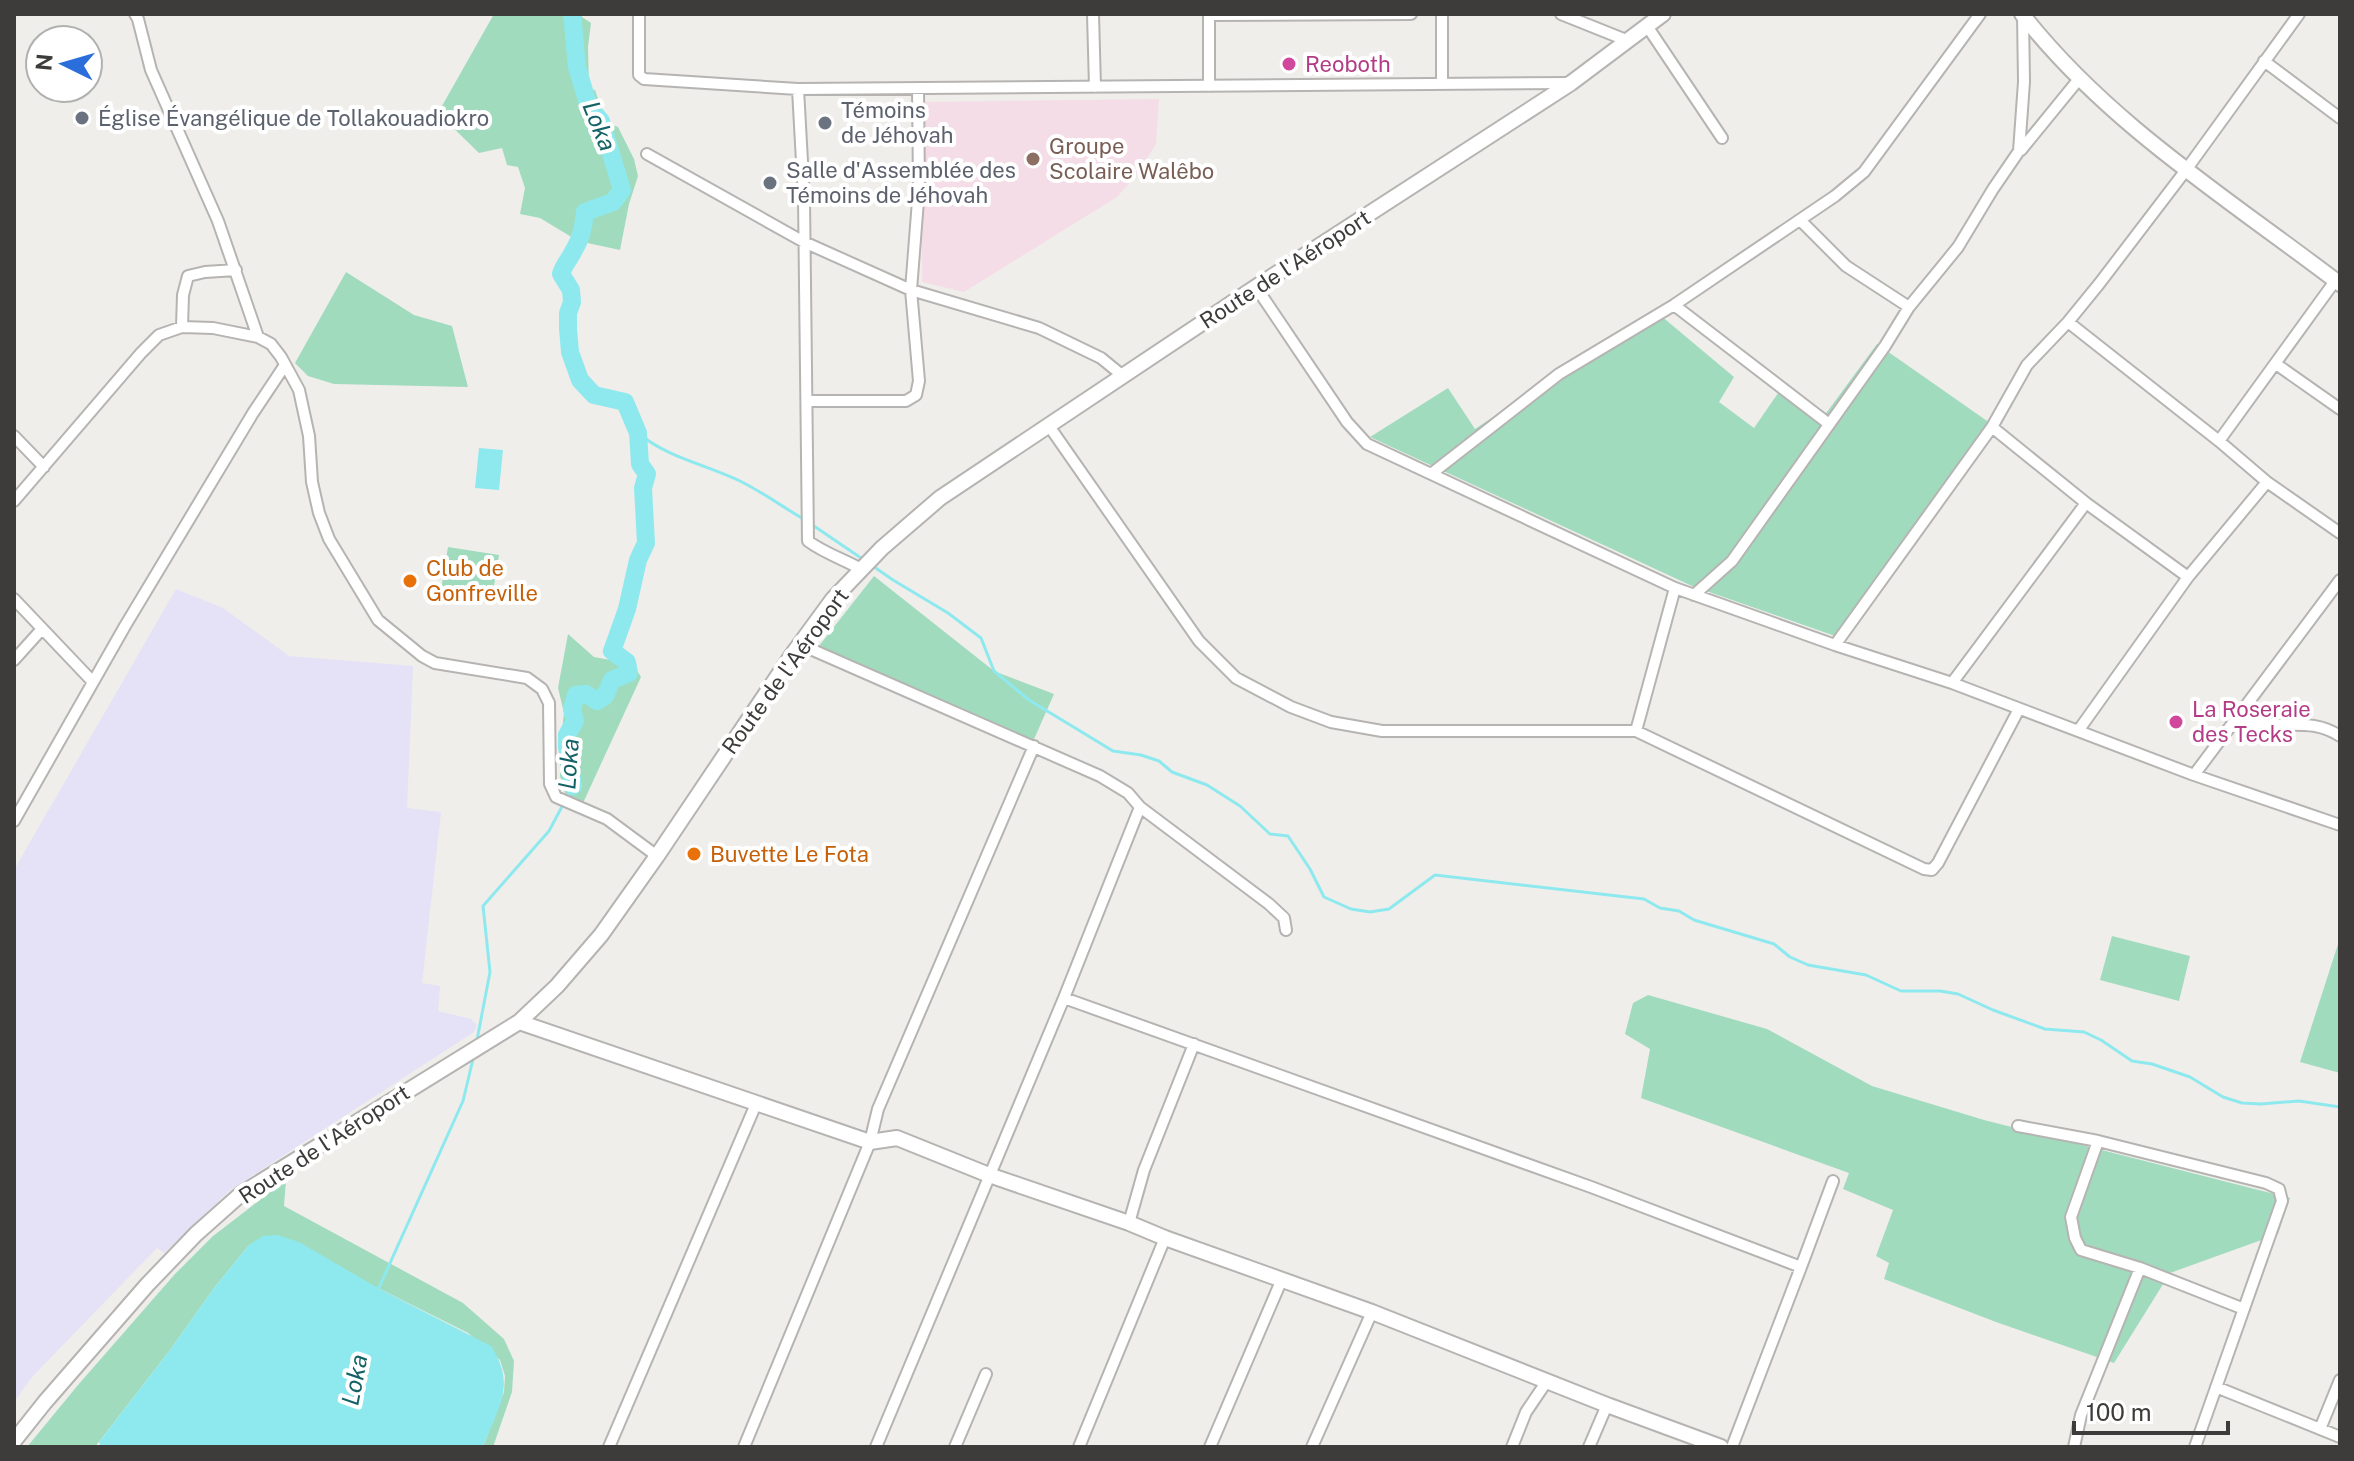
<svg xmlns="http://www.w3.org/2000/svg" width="2354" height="1461" viewBox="0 0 2354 1461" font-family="'Public Sans',sans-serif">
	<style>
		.industrial { fill: #e5e1f7 }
		.education { fill: #f5dde7 }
		.green { fill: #a0dbbe }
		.water { fill: #8ee9ee }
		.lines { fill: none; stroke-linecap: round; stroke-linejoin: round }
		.stream { stroke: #8ee9ee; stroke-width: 3 }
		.river { stroke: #8ee9ee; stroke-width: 18 }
		.street-casing { stroke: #b6b4b2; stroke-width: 14 }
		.secondary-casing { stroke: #b6b4b2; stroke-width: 18 }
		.street { stroke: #fff; stroke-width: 10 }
		.secondary { stroke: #fff; stroke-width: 14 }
		.hotel-dot { fill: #d1479c; stroke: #fff; stroke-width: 3 }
		.worship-dot { fill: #6b7280; stroke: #fff; stroke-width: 3 }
		.education-dot { fill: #8d6e63; stroke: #fff; stroke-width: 3 }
		.food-dot { fill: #e8710a; stroke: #fff; stroke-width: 3 }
		.labels { text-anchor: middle; stroke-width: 8; stroke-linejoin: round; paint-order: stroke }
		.hotel-label { font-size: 22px; fill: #b23c85; stroke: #fff; text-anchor: start }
		.worship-label { font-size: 22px; fill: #5b616d; stroke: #fff; text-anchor: start }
		.education-label { font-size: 22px; fill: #785e54; stroke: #fff; text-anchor: start }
		.street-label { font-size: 22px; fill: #3d3c3b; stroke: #fff }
		.food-label { font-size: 22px; fill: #c56008; stroke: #fff; text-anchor: start }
		.water-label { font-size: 24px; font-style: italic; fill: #156266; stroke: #fff }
	</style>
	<rect width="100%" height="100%" fill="#f0eeeb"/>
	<path class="industrial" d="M176,589L223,608L289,656L413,666L407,808L441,812L422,983L440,986L438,1011L471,1019L477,1025L474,1032L230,1190L164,1253L157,1248L32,1377L14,1402V870Z"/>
	<path class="education" d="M1159,99L1156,144L1138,173L1117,197L964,292L922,282L921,102Z"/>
	<path class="green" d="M494,14H582V17L591,23L588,47L589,89L595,90L606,123L618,127L634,159L638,176L629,204L620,250L578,241L540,218L520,214L525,188L518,167L507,165L502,148L479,153L438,113Z
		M346,272L414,315L452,326L468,387L334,384L308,376L295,363Z
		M1654,310L1734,377L1719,402L1754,428L1783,386L1824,416L1877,344L1990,423L1835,636L1692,586L1370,437L1448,388L1475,429Z
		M448,547L499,555L491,604L440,596Z
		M874,576L994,671L1054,694L1031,746L815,651Z
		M568,634L594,657L633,664L641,677L583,803L566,796L560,776V749L564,713L558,688Z
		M2112,936L2190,956L2179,1001L2100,980Z
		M2340,938V1073L2300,1062Z
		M1648,995L1767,1029L1872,1086L1984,1120L2290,1198L2278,1234L2170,1273L2114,1363L1996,1322L1884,1279L1889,1263L1876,1256L1893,1210L1843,1189L1849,1173L1641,1098L1650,1049L1625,1034L1633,1003Z
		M286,1180L284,1206L463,1303L504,1339L514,1361L512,1392L493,1447H483L504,1392L505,1376L500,1360L468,1333L378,1288L249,1245L214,1288L170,1350L95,1447H27L78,1385L175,1274L213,1236Z"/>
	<path class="water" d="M479,448L503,450L499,490L475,488Z
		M277,1235L299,1242L378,1288L491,1346C517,1385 498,1408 483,1447H101L99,1442L170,1350L214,1288L249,1245L263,1236Z"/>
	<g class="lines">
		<path class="stream" d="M638,433C668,458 705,464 740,481C762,492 783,507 805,520
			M811,524L864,560
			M870,564L893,580L948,613L981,638L994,671L1029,700L1113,751L1141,755L1159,761L1172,772L1207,785L1240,806L1270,834L1288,836L1310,869L1324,897L1351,909L1370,912L1389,909L1435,875L1644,899L1660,908L1679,911L1694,920L1774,944L1790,957L1808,965L1866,975L1901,991H1940L1958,994L1993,1010L2045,1029L2084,1032L2101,1040L2132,1061L2152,1064L2190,1077L2223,1097L2242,1103L2261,1104L2299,1101L2340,1107
			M477,1040L490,972L483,906L549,831L573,786
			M377,1292L463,1101L474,1055"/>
		<path class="river" d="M572,14L577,67L589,107L601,121L622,190L613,202L585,212C584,225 581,239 574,250C570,259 564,264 561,274L571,290L572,302L568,313V329L570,352L580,380L594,395L625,402L638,433L640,464L647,474L643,488L646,543L638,560L627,609L612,651L627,662L629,673L612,680L605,696L597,701L586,694L576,695L572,709L575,721L567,735V747L573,786"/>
		<g class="street-casing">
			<path id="street" d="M135,14L138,19L151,70L218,221L258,337
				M639,14V75L644,79L798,89L1570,83
				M1093,14L1095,87
				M1209,14V86
				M1442,14V84
				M1561,14L1626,40
				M1209,15L1411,14
				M1647,26L1722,138
				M2264,61L2340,118
				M798,89L804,198L808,541C824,553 843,559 861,569
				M2021,150L2079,79
				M647,154L804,242L911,290L1039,328L1101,358L1123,376
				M1800,220L1846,266L1909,307
				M1256,287L1347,422L1367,444L1675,588L1835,645L1952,683L2194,775L2340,825
				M1674,305L1829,424
				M2068,322L2219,441L2267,482L2340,533
				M182,327L183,295L188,276L205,272L236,270
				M2276,364L2340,409
				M807,401H906L916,395L919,381L911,290L919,188L918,88
				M1049,426L1199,641L1236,678L1291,707L1331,722L1382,731H1636L1924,869L1932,870L1938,863L2019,709
				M1992,427L2086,503L2188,577
				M14,436L44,467
				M2219,441L2335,281
				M1431,474L1559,374L1674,305L1835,196L1864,172L1980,14
				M14,501L141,353L159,335L182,327L213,328L258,337L271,344L281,357L299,390L309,436L312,482L319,513L329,539L378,620L422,656L435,663L527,678L542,689L549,703L550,784L556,797L607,819L657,856
				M1694,595L1732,561L1885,346L1909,307L1958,247L1993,189L2019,151L2024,82L2023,15
				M14,599L93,682
				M799,644L1100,776L1128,793L1140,807L1269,904L1284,918L1286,930
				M1835,645L1992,427L2027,365L2068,322L2099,284L2186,170L2299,14
				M14,660L42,629
				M1952,683L2086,503
				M2236,720C2245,721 2254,723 2263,724C2292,727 2314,719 2340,736
				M1636,731L1675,588
				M2078,731L2188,577L2267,482
				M2194,775L2340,580
				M14,821L125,626L253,413L285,365
				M1064,998L1591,1187L1801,1267L1833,1181
				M2018,1126L2098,1141L2266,1183L2279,1189L2282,1201L2195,1447
				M2098,1141L2071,1217L2075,1238L2081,1250L2140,1268L2244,1309
				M1129,1223L1144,1170L1194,1044
				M2216,1387L2340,1437
				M2320,1429L2340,1380
				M609,1447L756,1104
				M744,1447L870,1142L878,1109L1034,746
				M876,1447L1064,998L1140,807
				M955,1447L986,1374
				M1079,1447L1165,1238
				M1210,1447L1282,1279
				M1312,1447L1372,1312
				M1512,1447L1526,1412L1547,1381
				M1589,1447L1607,1405
				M1732,1447L1801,1267
				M2074,1447L2081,1415L2140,1268"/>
		</g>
		<g class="secondary-casing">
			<path id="secondary" d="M2022,14C2108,124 2230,200 2340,284
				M519,1022L870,1142L897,1138L989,1175L1129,1223L1165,1238L1372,1312L1607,1405L1721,1447
				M14,1441L45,1402L147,1285L196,1234L241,1194L519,1022L557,986L601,935L657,856L792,655L833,599L882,548L940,498L1256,287L1571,83L1663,14"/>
		</g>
		<use href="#street" class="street"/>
		<use href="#secondary" class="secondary"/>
	</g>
	<g class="hotel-dot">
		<circle cx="1289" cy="64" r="8"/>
		<circle cx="2176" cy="722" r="8"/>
	</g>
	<g class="worship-dot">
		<circle cx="82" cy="118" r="8"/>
		<circle cx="825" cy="123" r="8"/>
		<circle cx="770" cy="183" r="8"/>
	</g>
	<circle class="education-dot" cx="1033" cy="159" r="8"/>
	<g class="food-dot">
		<circle cx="410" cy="581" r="8"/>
		<circle cx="694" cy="854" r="8"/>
	</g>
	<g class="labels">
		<g class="hotel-label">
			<text x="1305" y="72">Reoboth</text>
			<text x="2192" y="717">La Roseraie<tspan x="2192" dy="25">des Tecks</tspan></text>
		</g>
		<g class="worship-label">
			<text x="841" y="118">Témoins<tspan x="841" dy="25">de Jéhovah</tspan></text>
			<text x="98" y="126">Église Évangélique de Tollakouadiokro</text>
			<text x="786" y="178">Salle d'Assemblée des<tspan x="786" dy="25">Témoins de Jéhovah</tspan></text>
		</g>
		<g class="education-label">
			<text x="1049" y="154">Groupe<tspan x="1049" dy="25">Scolaire Walêbo</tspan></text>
		</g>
		<g class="street-label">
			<text transform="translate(1285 269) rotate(-33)" y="8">Route de l'Aéroport</text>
			<text transform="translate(785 671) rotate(-54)" y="8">Route de l'Aéroport</text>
			<text transform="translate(324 1144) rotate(-33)" y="8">Route de l'Aéroport</text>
		</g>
		<g class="food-label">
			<text x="426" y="576">Club de<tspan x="426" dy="25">Gonfreville</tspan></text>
			<text x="710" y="862">Buvette Le Fota</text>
		</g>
		<g class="water-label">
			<text transform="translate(599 126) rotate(68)" y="8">Loka</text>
			<text transform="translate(569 764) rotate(-86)" y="8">Loka</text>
			<text transform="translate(355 1380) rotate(-79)" y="8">Loka</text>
		</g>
	</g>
	<rect width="2354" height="1461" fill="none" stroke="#3d3c3b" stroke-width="32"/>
	<g transform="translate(64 64) rotate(275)"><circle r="38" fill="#ffffff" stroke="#b1b1b1" stroke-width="2"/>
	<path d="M0-6L14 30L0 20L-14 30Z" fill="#296eda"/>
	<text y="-12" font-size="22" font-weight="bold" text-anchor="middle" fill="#3d3c3b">N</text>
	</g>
	<path d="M2074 1421v12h154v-12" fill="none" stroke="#3d3c3b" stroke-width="4"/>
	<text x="2086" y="1421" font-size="24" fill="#3d3c3b" stroke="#ffffff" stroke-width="6" paint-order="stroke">100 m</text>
</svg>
